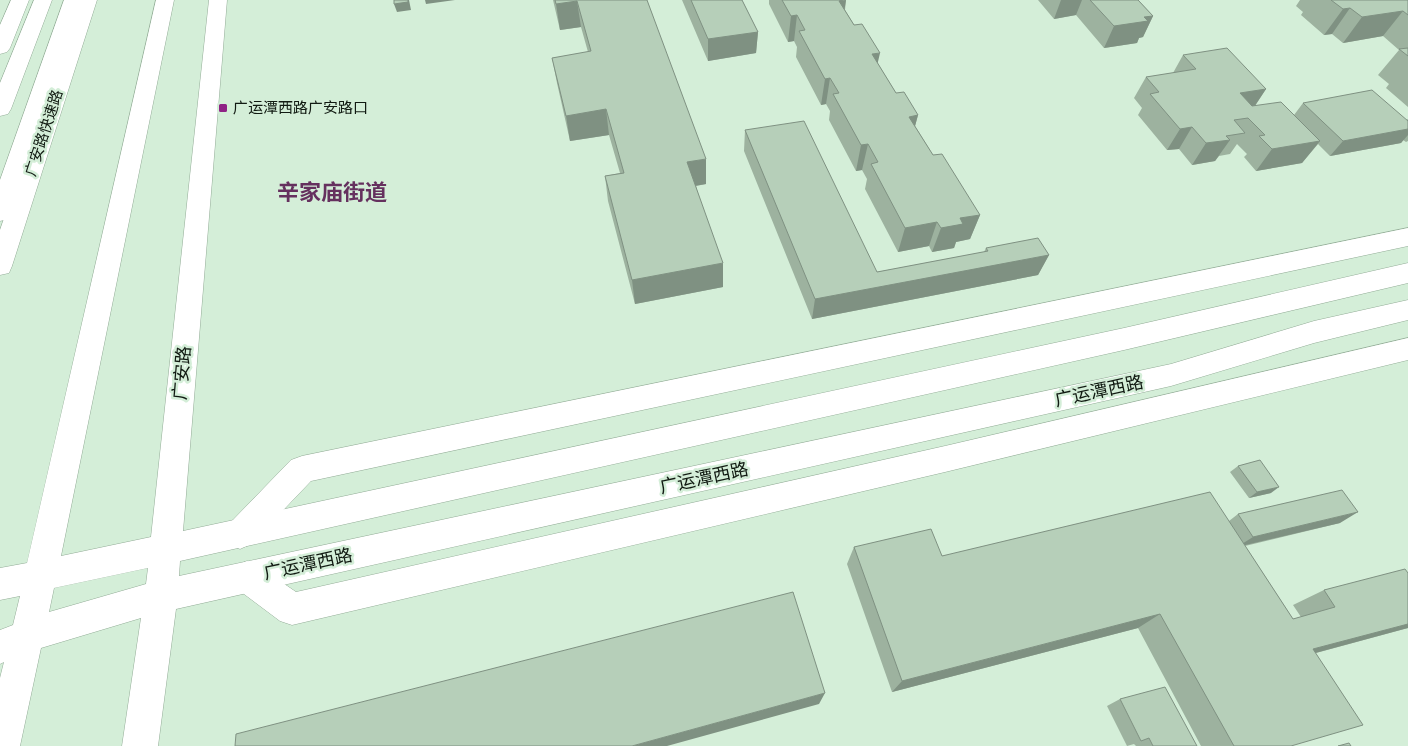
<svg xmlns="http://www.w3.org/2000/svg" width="1408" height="746" viewBox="0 0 1408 746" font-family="'Alegreya Sans','Noto Sans SC',sans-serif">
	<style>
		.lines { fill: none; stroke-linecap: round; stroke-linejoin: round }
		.street-casing { stroke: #93ac97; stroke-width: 1 }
		.secondary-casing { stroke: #93ac97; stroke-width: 1 }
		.highway-casing { stroke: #93ac97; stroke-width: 1 }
		.street { fill: #fff; fill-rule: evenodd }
		.secondary { fill: #fff; fill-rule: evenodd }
		.highway { fill: #fff; fill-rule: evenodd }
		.wall { fill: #9db29f }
		.shaded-wall { fill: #7f9182 }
		.building { fill: #b6cfb9; stroke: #7f9182 }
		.poi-dot { fill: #8f2285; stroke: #d4eed8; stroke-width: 2 }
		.labels { text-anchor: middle; stroke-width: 5; stroke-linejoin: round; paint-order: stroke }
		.far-poi-label { font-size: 15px; fill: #111a12; stroke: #d4eed8; text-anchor: start }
		.far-street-label { font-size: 15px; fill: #111a12; stroke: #d4eed8 }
		.street-label { font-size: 18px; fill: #111a12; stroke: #d4eed8 }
		.district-label { font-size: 22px; font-weight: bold; fill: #65305e; stroke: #d4eed8 }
	</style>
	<rect width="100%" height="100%" fill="#d4eed8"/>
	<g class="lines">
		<g class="street-casing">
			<path id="street" d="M1408,228V246L311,481L251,544L240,549L229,544L224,534L229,524L291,460L302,456Z
				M1408,338V360L945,472L292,625L280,621L236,588L231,577L236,566L247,561L258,566L296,592L945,446Z"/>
		</g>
		<g class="secondary-casing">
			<path id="secondary" d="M11,0H29L10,48L7,52L0,54V25Z
				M64,0H82L12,213L8,219L0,221V180Z
				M156,0H174L61,556L151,537L209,0H227L183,531L1124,328L1408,263V283L1124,350L180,561L179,576L1171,364L1314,321L1408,300V320L1314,343L1171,386L176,609L158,746H122L141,618L41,648L20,746H0V678L4,662L0,664V630L13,625L20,596L0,600V568L27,563ZM148,568L146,584L49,612L54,588Z"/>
		</g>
		<g class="highway-casing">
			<path id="highway" d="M34,0H52L11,109L8,114L0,116V83Z
				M79,0H97L12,266L9,273L0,275V230Z"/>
		</g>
		<use href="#street" class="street"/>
		<use href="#secondary" class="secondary"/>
		<use href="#highway" class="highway"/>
	</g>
	<path class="wall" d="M553,0H647L706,184L696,186L723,287L635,304L608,201L605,176L620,173L609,135L570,141L557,83L552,58L588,52L581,27L560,30Z
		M682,0H742L758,32L756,53L708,61Z
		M769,0H846L845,10L896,93L918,115L915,126L933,155L980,215L970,239L956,242L954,248L932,252L929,246L898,252L865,189L867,179L862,170L856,171L829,120L830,111L826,104L821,105L796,57L797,47L794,41L788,42L769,4Z
		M1038,0H1138L1153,16L1143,37L1139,38L1137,43L1104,48L1076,15L1054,19Z
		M1300,0H1408V107L1386,88L1389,84L1378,75L1399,50L1383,36L1343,43L1332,34L1324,35L1301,15L1303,12L1296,6Z
		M1183,55L1266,89L1255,106L1294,115L1303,103L1406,120L1408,119V141L1406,142L1403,140L1401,143L1330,156L1318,144L1302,163L1256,171L1244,157L1247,154L1237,144L1230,154L1219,156L1215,161L1192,165L1179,149L1167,150L1138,115L1142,108L1134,98L1146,77L1173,73Z
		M745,130L877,272L984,252L986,248L1049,255L1038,275L812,319L744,151Z
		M1238,466L1271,493L1249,498L1230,472Z
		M1238,514L1340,523L1245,546L1293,619L1301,617L1293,605L1324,590L1408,573V628L1316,653L1291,746H1201L1138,628L892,692L847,564L854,547L942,556L1229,521Z
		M1120,699L1197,746H1136L1134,744L1127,746L1107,706Z"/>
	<path class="shaded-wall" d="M408,0H409L411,10L397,12L394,4Z
		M425,0H455L426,4Z
		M846,0L842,25L839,1Z
		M1061,0H1082L1076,15L1054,19Z
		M577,1L581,27L560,30L556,4Z
		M1350,8L1332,34L1324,35L1343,9Z
		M1403,11L1383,36L1343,43L1362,17Z
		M797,15L794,41L788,42L791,16Z
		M1153,16L1143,37L1139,38L1137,43L1104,48L1114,26L1144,17Z
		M758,32L756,53L708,61V39Z
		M880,53L874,79L872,54Z
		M830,78L826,104L821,105L825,79Z
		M1266,89L1252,110L1240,93Z
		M606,109L609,135L570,141L566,116Z
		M918,115L911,141L909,117Z
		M1192,127L1179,149L1167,150L1180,129Z
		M1408,129V135L1401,143L1330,156L1343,141Z
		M1230,140L1215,161L1192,165L1206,143Z
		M1320,141L1302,163L1256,171L1272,149Z
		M868,144L862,170L856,171L861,145Z
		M706,159V184L688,187L687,162Z
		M980,215L970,239L956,242L954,248L932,252L941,228L960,218Z
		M937,222L929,246L898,252L905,228Z
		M1049,255L1038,275L812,319L815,299Z
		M723,263V287L635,304L632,280Z
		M1279,487L1271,493L1249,498L1257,492Z
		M1358,512L1340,523L1237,547L1253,537Z
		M1160,614L1138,628L892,692L902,681Z
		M1408,624V628L1404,629L1282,662L1313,649Z
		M825,693L819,704L667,746H632Z"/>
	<path class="building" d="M394,0H408V2L394,4Z
		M555,0H647L706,159L687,162L723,263L632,280L605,176L624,173L606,109L566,116L552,58L591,51L577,1L556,4Z
		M691,0H742L758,32L708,39Z
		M782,0H843L839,1L854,25L862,24L880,53L872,54L896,93L904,92L918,115L909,117L933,155L942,154L980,215L960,218L963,224L941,228L937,222L905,228L871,164L878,162L868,144L861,145L833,94L839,93L830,78L825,79L799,31L805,30L797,15L791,16Z
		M1090,0H1138L1153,16L1144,17L1148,21L1114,26Z
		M1331,0H1408V15L1403,11L1362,17L1350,8L1343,9Z
		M1227,48L1266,89L1240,93L1252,106L1281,102L1320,141L1272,149L1259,136L1265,135L1248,118L1234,120L1245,133L1226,136L1230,140L1206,143L1192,127L1180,129L1150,94L1159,92L1146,77L1196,69L1183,55Z
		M1408,48V56L1399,49Z
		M1372,90L1408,121V129L1343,141L1303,103Z
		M804,121L877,272L988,251L986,248L1038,238L1049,255L815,299L745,130Z
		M1260,460L1279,487L1257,492L1238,466Z
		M1342,490L1358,512L1253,537L1238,514Z
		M1210,492L1293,619L1335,607L1324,590L1405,569L1408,573V624L1313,649L1363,725L1291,746H1234L1160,614L902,681L854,547L931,529L942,556Z
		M793,592L825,693L632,746H235L236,734Z
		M1165,687L1197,746H1153L1149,738L1141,741L1120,699Z
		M1349,743L1351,746H1338Z"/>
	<rect class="poi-dot" x="218" y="103" width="10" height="10" rx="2.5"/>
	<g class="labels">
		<g class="far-poi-label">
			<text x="233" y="113">广运潭西路广安路口</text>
		</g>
		<g class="far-street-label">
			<text transform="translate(44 133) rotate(-72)" y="5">广安路快速路</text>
		</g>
		<g class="street-label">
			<text transform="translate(182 373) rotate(-85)" y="6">广安路</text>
			<text transform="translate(1099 391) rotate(-12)" y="6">广运潭西路</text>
			<text transform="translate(704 478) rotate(-12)" y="6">广运潭西路</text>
			<text transform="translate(308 564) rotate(-12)" y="6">广运潭西路</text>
		</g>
		<g class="district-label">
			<text x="332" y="200">辛家庙街道</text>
		</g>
	</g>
</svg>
